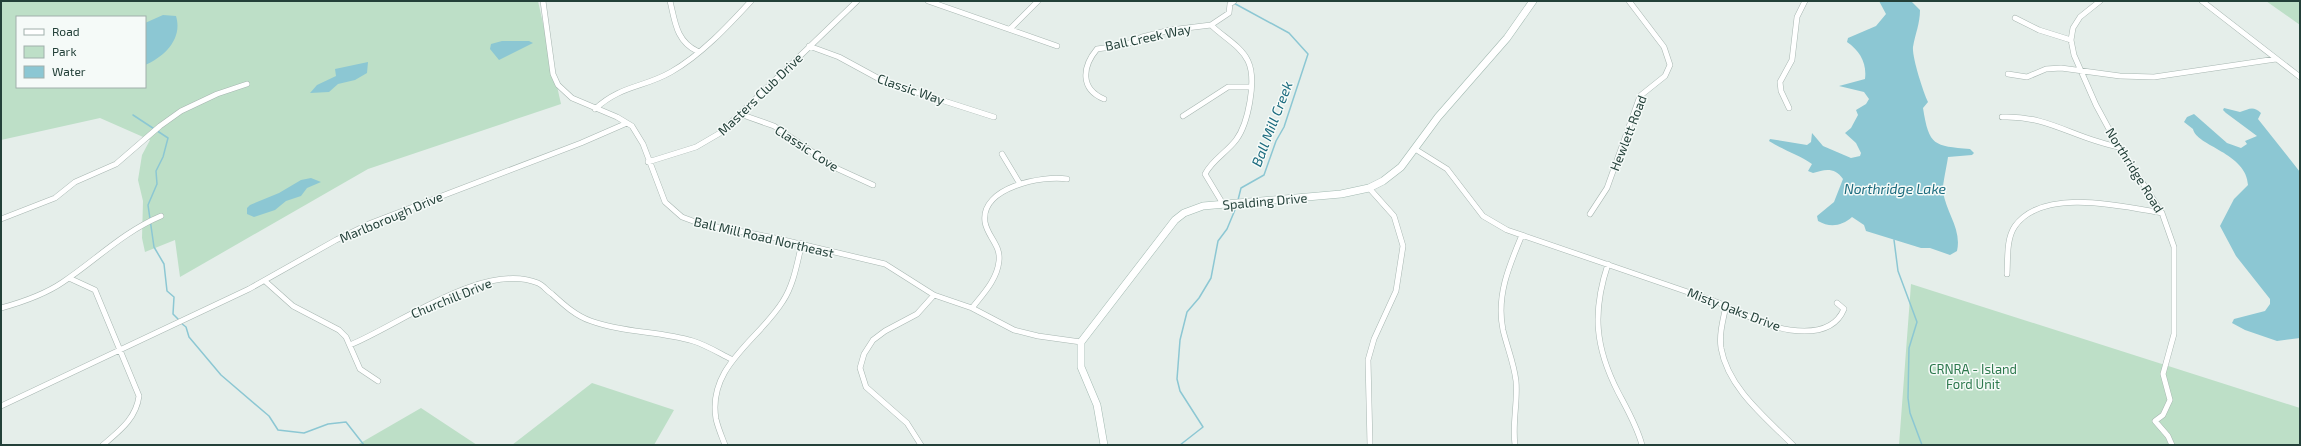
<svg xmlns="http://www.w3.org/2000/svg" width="2301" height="446" viewBox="0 0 2301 446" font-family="'Exo 2',sans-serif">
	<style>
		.green { fill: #bddfc7; fill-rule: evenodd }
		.water { fill: #8cc7d3 }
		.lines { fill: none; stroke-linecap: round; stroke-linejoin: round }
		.stream { stroke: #8cc7d3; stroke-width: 1.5 }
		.street-casing { stroke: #a7b6b1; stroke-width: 6 }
		.secondary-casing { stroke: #a3bab2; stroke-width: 8 }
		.street { stroke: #fff; stroke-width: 5 }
		.secondary { stroke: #fff; stroke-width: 7 }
		.labels { text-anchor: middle; stroke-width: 3; stroke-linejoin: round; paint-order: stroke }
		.street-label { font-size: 13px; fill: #234039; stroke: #f5faf8 }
		.park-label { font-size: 13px; fill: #2c784c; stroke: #f5faf8 }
		.water-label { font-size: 14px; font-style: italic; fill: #1b6b7e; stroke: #f5faf8 }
	</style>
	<rect width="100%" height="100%" fill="#e5eeea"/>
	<path class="green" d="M1,1H538L561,104L368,169L180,277L175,240L145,252L142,238L143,201L138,180L142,155L150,140L100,118L1,140ZM17,17H145V87H17Z
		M2266,1H2300V25Z
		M1911,284L2300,408V445H1899Z
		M592,383L674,410L654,445H512Z
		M421,408L477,445H357Z"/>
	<path class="water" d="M1879,1H1911L1920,10C1920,24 1915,34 1913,47C1912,57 1923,91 1928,102L1923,108C1929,146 1934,146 1970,149L1974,153L1972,155L1948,157C1947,165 1942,187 1943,191C1946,213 1962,229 1957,251L1950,255L1930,248H1921L1866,231L1864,225L1852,217C1842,226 1830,228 1818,221L1817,216L1834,202L1843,179C1835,167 1825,169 1813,173L1808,171L1812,164C1798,154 1783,150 1769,141L1770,139L1807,145L1811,142L1812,133L1823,146L1851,158L1860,156L1861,153L1856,143L1845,133L1851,128L1858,115L1856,110L1866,104L1869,99L1864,92L1839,86L1865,79C1867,63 1860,51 1847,42L1848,38L1876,26L1886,14Z
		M163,15L176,16C183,39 164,57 145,65V23Z
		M502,41H529L533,43L499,60L490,49L491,44Z
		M368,62L367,73L355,80L338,84L329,92L310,93L317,85L336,76L335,69Z
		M2224,108L2240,112C2249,110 2252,105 2261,113L2258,119L2300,172V338L2277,341L2245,330L2232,323L2234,319L2265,311L2270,304V299L2236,256L2220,226L2234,199L2248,185C2247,153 2196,146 2193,129L2184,122L2187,117L2194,114L2227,143L2241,148L2247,144L2245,141L2257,136L2226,113L2223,110Z
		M311,178L321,182L307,188L301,196L286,201L275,210L254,217L247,214V208L250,205L279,193L301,180Z"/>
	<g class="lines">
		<path class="stream" d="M1230,1L1289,33L1308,54L1284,127L1276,141L1264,175L1241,188L1238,200
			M133,115L168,138L163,157L156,171L157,184L148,205L154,247L164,264L167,291L174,297L173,314L179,320
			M1894,240L1898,271L1917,322L1909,348L1908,398L1910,413L1922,445
			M181,323L186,327L189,337L221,375L269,416L278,430L304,433L328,424L346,422L364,445
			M1180,445L1203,427L1180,391L1177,379L1180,340L1187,312L1199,298L1211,278L1218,241L1227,229L1237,205"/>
		<g class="street-casing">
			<path id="street" d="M543,1L553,74L558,85L572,98L617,117L632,126L643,144L665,202L682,217L701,224L775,238L885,264L934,295L972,308L1014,330L1038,336L1081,342
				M670,1C675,21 676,41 697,51
				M928,1L1057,46
				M2100,1L2080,17L2073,28L2071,40L2074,55L2096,105L2116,142L2162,213L2174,247V334L2163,374L2170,400L2163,415L2155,421L2168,436L2172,445
				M2202,1L2300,77
				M2015,18L2039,30L2071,40
				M1211,25C1223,37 1241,46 1248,61C1257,80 1248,124 1236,140C1226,153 1212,160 1205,174L1223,204
				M1211,25L1229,13L1230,4L1234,1
				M1010,29L1038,1
				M809,46L839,57L885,82L994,117
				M2008,74L2027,77L2046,69L2061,68L2120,76L2154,77L2276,59
				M1104,99C1080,89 1082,67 1097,49L1125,45L1142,37L1170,30L1211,25
				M1789,108L1781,91L1780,82L1792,60L1797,17L1805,1
				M595,109C621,85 643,88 671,72C701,55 728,26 751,1
				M740,114L774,126L838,169L873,185
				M1183,116L1228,87H1250
				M2002,117C2048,115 2075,139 2119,147
				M1415,149L1447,169L1483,216L1507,230C1576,254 1645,277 1714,301C1739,310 1762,326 1790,330C1812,333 1835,331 1844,309L1837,303
				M1002,154L1020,184
				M648,162L696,147L720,133L857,1
				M1369,188L1394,216L1403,246L1396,291L1374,339L1368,360L1370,445
				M1590,214L1607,188L1640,96L1665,76L1670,65L1664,47L1629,1
				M1,219L55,198L75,182L116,164L160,126L181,111L217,94L247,84
				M1608,264C1592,312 1595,347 1618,392C1627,409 1637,426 1642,445
				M2007,274C2008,259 2006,239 2015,226C2043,187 2122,206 2162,213
				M69,278L95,290L139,396C136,419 119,431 103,445
				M265,281L293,306L339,330L346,337L360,369L378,381
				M1726,306C1723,320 1719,334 1721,348C1728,388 1766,418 1793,445
				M1,308C23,302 44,295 63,282C96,260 123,232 161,216
				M972,308C983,294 997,280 999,261C1001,245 987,236 985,222C980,187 1043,175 1067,179
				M350,345C399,325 484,261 538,283C543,285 547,291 552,294C564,305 576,316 591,321C624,333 660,331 693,341C706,345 719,353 731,359
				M1,406L249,289L336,240L371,223L581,143L627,123
				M725,445C722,437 718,428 716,419C707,366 759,340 783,301C794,284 797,263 802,243
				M921,445L907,423L866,387L860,368L864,354L873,340L885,331L917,314L934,295
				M1515,445C1512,423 1518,402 1516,381C1514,363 1507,347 1503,330C1496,296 1509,266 1522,235"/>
		</g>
		<g class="secondary-casing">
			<path id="secondary" d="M1104,445L1097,405L1081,367V342L1175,220L1184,213L1203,206L1341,194L1369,188L1383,181L1401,167L1438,117L1507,38L1533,1"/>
		</g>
		<use href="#street" class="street"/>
		<use href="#secondary" class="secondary"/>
	</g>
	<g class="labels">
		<g class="street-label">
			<text transform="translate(1148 37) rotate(-12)" y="5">Ball Creek Way</text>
			<text transform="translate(911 89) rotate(19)" y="5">Classic Way</text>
			<text transform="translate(760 94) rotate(-44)" y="5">Masters Club Drive</text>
			<text transform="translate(1628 133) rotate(-69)" y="5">Hewlett Road</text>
			<text transform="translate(807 148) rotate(33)" y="5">Classic Cove</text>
			<text transform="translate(2135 170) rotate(58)" y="5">Northridge Road</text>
			<text transform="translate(1265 201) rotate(-5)" y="5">Spalding Drive</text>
			<text transform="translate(391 217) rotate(-23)" y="5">Marlborough Drive</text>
			<text transform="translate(764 237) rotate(13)" y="5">Ball Mill Road Northeast</text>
			<text transform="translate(451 298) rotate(-22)" y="5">Churchill Drive</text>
			<text transform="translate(1734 309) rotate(21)" y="5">Misty Oaks Drive</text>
		</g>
		<g class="park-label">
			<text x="1973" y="374">CRNRA - Island<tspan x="1973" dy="15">Ford Unit</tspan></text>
		</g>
		<g class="water-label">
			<text transform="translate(1272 124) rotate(-69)" y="5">Ball Mill Creek</text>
			<text x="1895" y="194">Northridge Lake</text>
		</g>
	</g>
	<rect width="2301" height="446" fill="none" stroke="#234039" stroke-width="4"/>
	<rect x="16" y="16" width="130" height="72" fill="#f5faf8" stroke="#a1b0ac"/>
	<rect x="24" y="29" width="20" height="6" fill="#ffffff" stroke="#a1b0ac"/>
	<text x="52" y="36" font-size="12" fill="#234039">Road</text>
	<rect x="24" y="46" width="20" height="12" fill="#bddfc7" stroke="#a1b0ac"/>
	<text x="52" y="56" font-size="12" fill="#234039">Park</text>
	<rect x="24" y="66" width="20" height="12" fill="#8cc7d3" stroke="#a1b0ac"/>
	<text x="52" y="76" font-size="12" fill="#234039">Water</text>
</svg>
